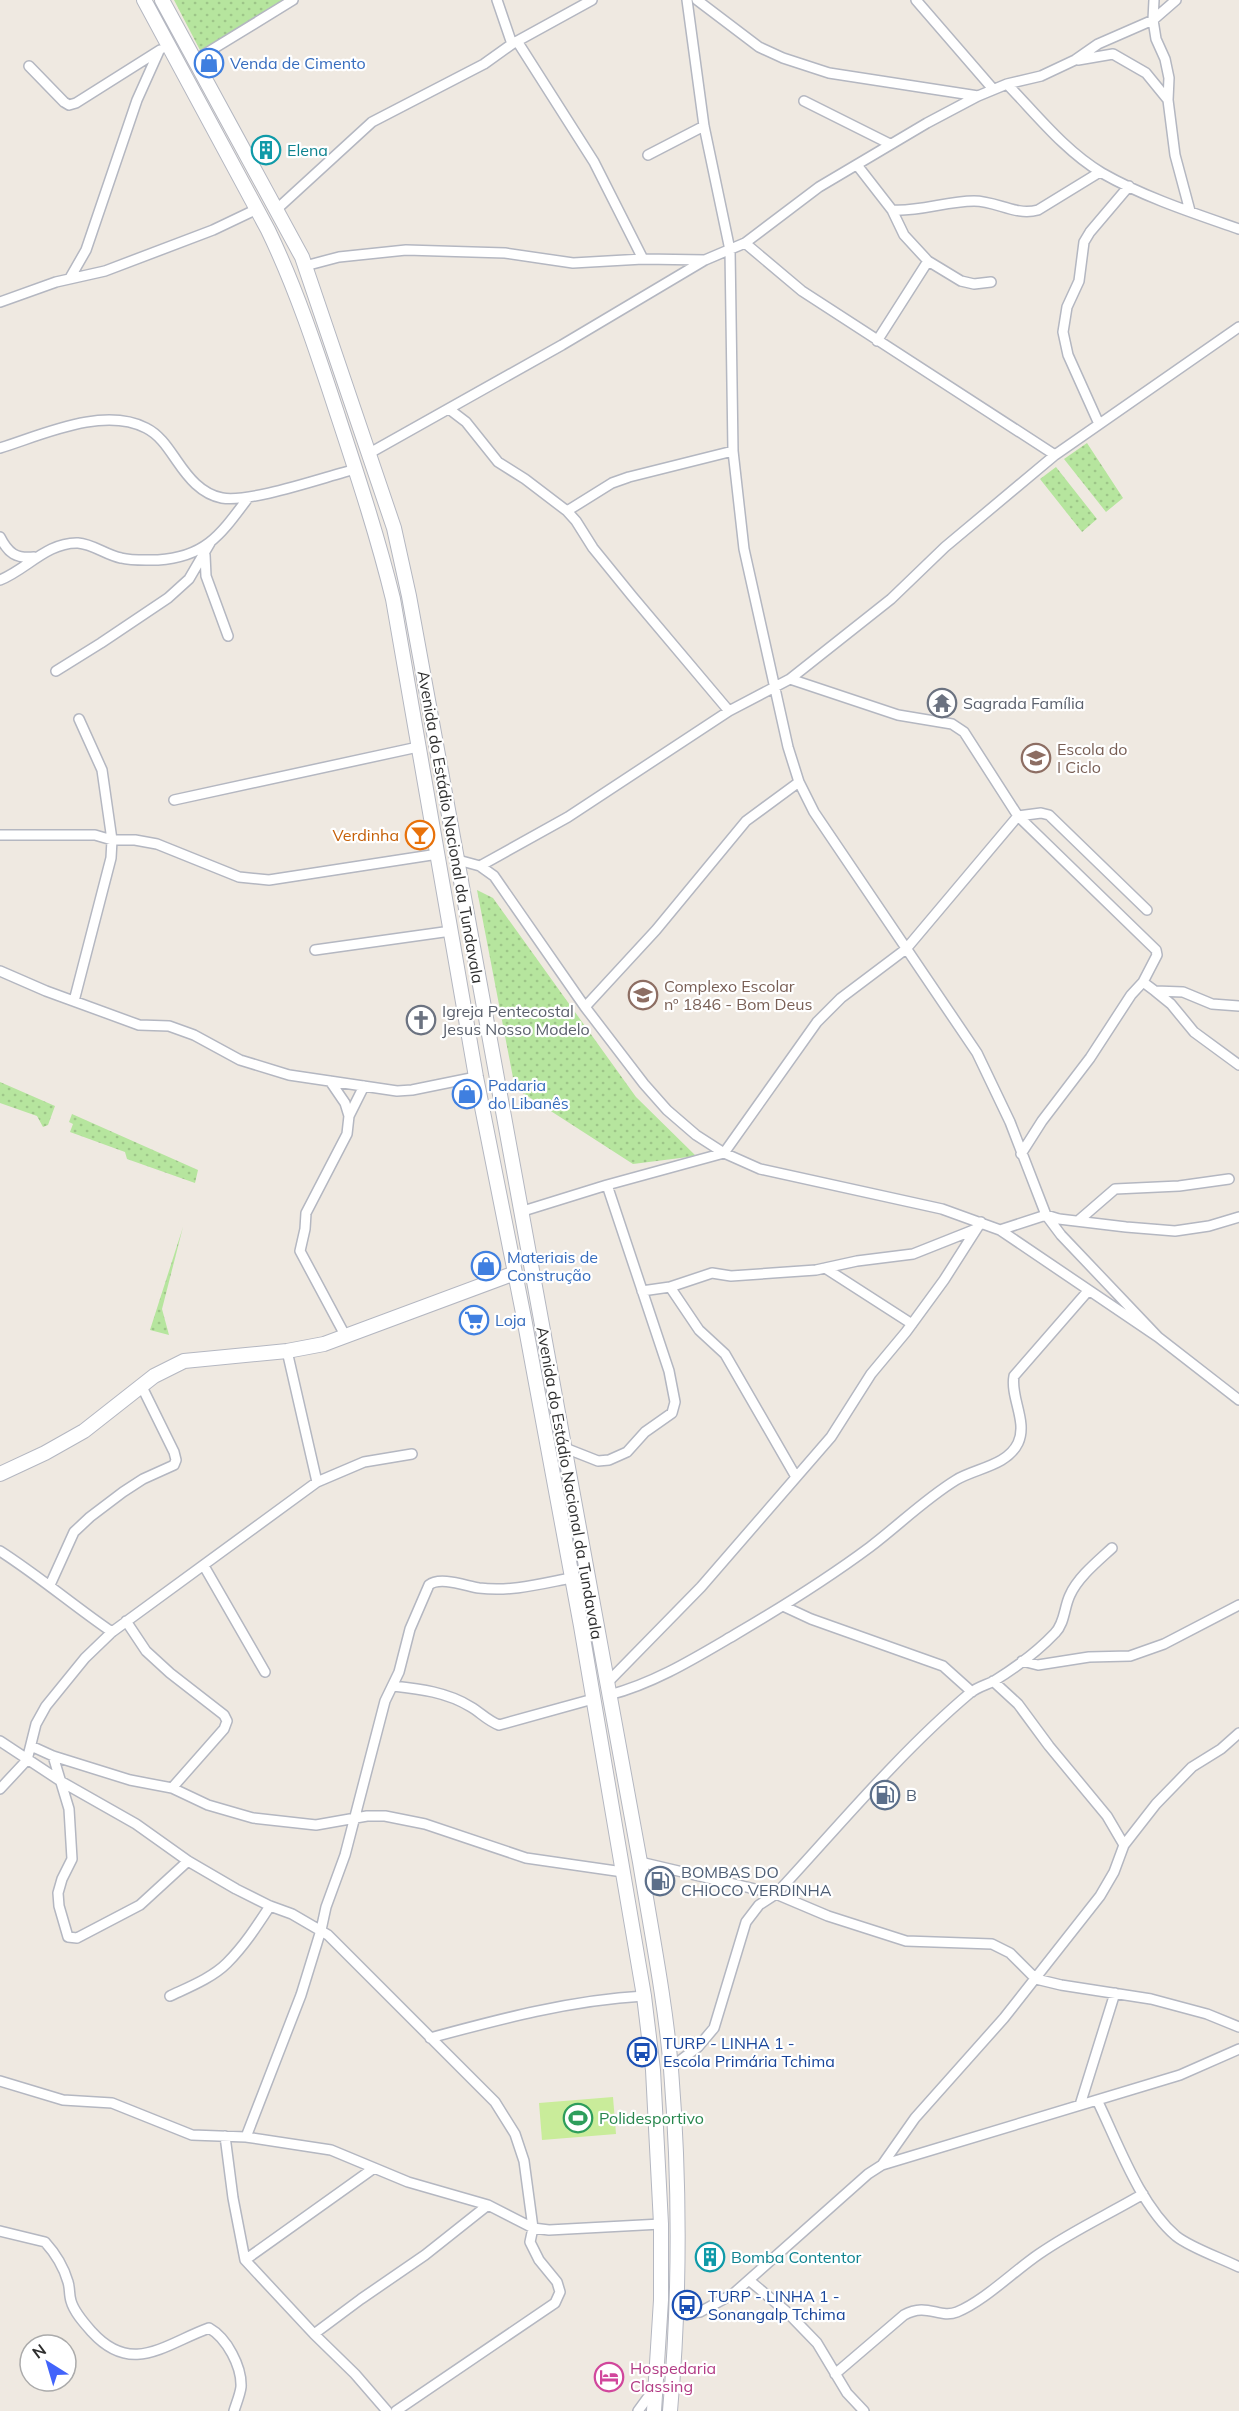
<svg xmlns="http://www.w3.org/2000/svg" width="1239" height="2411" viewBox="0 0 1239 2411" font-family="Mulish,sans-serif">
	<style>
		.grass { fill: url(#grass-dots) }
		.pitch { fill: #c9ec9a }
		.lines { fill: none; stroke-linecap: round; stroke-linejoin: round }
		.street-casing { stroke: #b4b7c1; stroke-width: 12 }
		.secondary-casing { stroke: #b4b7c1; stroke-width: 16 }
		.street { stroke: #fff; stroke-width: 9 }
		.secondary { stroke: #fff; stroke-width: 14 }
		.labels { text-anchor: middle; stroke-width: 4.5; stroke-linejoin: round; paint-order: stroke }
		.shop-label { font-size: 16px; fill: #366cbe; stroke: #fff; text-anchor: start }
		.culture-label { font-size: 16px; fill: #0d838f; stroke: #fff; text-anchor: start }
		.worship-label { font-size: 16px; fill: #5b616d; stroke: #fff; text-anchor: start }
		.education-label { font-size: 16px; fill: #785e54; stroke: #fff; text-anchor: start }
		.street-label { font-size: 16px; fill: #2e2e2e; stroke: #fff }
		.food-label { font-size: 16px; fill: #c56008; stroke: #fff; text-anchor: end }
		.service-label { font-size: 16px; fill: #4e5e75; stroke: #fff; text-anchor: start }
		.transit-label { font-size: 16px; fill: #164399; stroke: #fff; text-anchor: start }
		.leisure-label { font-size: 16px; fill: #27864d; stroke: #fff; text-anchor: start }
		.hotel-label { font-size: 16px; fill: #b23c85; stroke: #fff; text-anchor: start }
	</style>
	<defs>
		<pattern id="grass-dots" width="8" height="8" patternUnits="userSpaceOnUse" patternTransform="scale(1.5)"><rect width="8" height="8" fill="#b6e59e"/><path d="M2 2h.1M6 6h.1" fill="none" stroke="#9dc588" stroke-width="1.8" stroke-linecap="round"/></pattern>
	</defs>
	<rect width="100%" height="100%" fill="#efe9e1"/>
	<path class="grass" d="M174,0H283L201,52Z
		M1087,443L1123,498L1106,512L1064,459Z
		M1056,467L1097,519L1082,532L1040,479Z
		M477,890L493,898L636,1097L696,1156L633,1164L515,1088Z
		M0,1082L55,1106L48,1125L43,1127L37,1116L0,1103Z
		M72,1114L198,1170L195,1183L127,1159L125,1152L70,1132L73,1124L69,1122Z
		M183,1227L162,1309L169,1335L150,1330Z"/>
	<path class="pitch" d="M613,2097L616,2134L542,2140L539,2103Z"/>
	<g class="lines">
		<g class="street-casing">
			<path id="street" d="M497,0L512,44
				M687,0L704,126L730,250L733,451L744,549L788,747L799,782L814,812L977,1053L1010,1122L1046,1215L1061,1235L1158,1337
				M697,0L759,47L783,58L829,73L978,96
				M916,0L993,89
				M1154,0L1153,20L1156,39L1165,59L1169,78L1168,100L1175,155L1190,211
				M517,41L594,162L643,259
				M195,60L293,0
				M1078,60L1113,54L1146,73L1168,100
				M29,66L64,102L69,105L76,103L160,50
				M1007,84C1036,114 1065,151 1102,173C1144,197 1193,213 1239,229
				M804,101L890,144
				M648,155L704,126
				M857,165L892,210C920,212 946,201 974,201C997,201 1015,216 1038,210L1100,172
				M277,209L372,122L484,64L512,44L592,0
				M892,210L904,235L928,261L961,281L974,284L991,282
				M745,243L802,291L1055,455
				M305,266L339,257L406,250L505,253L573,263L643,259L705,260
				M70,278L86,250L137,100L159,51
				M0,302L56,282L105,271L213,230L257,209
				M877,341L928,261
				M449,409L466,422L498,462L525,479L567,511L576,521L593,548L632,596L729,711
				M1099,424L1068,355L1063,332L1067,307L1079,281L1084,242L1090,232L1129,186
				M0,448C42,435 103,406 146,428C160,435 168,448 177,461C188,477 201,494 222,498C251,503 324,477 356,469
				M368,454L562,345L705,260L745,243L819,187L927,123L978,96L1007,84L1041,76L1075,60L1098,44L1153,20L1176,0
				M567,511L612,483L629,477L733,451
				M0,537C8,553 16,559 34,557
				M205,555L206,576L228,636
				M0,580C26,570 47,542 78,543C93,544 106,555 121,558C133,561 146,560 158,560C206,557 221,534 248,498
				M56,671L101,643L168,598L189,579L210,543
				M790,679L898,715L952,724L964,732L1018,816L1156,950L1157,955L1143,982L1131,995L1090,1058L1042,1121L1021,1154
				M174,800L418,747
				M0,835H95L112,840H135L157,844L239,877L269,880L438,854
				M458,860L480,866L494,876L585,1007L644,1084L667,1110L696,1135L724,1153L760,1169L942,1209L1000,1230L1158,1337L1239,1400
				M480,866L568,817L729,711L790,679L891,599L945,547L1055,455L1239,327
				M315,950L451,931
				M0,971L46,991L139,1025L169,1026L194,1035L240,1060L289,1075L397,1091L412,1090L476,1077
				M1143,982L1155,991L1183,992L1212,1004L1239,1006
				M1155,991L1171,1004L1194,1032L1239,1065
				M74,1001L111,858L112,840L102,770L79,719
				M585,1007L656,930L746,821L799,782
				M330,1081L345,1103L349,1116L347,1134L306,1213L305,1229L300,1251L346,1337
				M349,1116L364,1086
				M520,1212L607,1185L724,1153L817,1022L841,998L906,949L1018,816L1041,813L1049,815L1147,910
				M1078,1221L1115,1189L1179,1186L1229,1179
				M1000,1230L1046,1215L1059,1219L1126,1227L1175,1231L1209,1226L1239,1217
				M825,1268L912,1324
				M670,1287L699,1330L725,1354L796,1477
				M642,1291L670,1287L712,1273L731,1276L816,1270L857,1261L913,1254L976,1229
				M287,1351L317,1482
				M565,1448L598,1461L609,1460L627,1452L645,1432L672,1413L675,1402L669,1371L607,1185
				M0,1551C39,1576 74,1606 112,1632
				M204,1566L265,1672
				M50,1585L74,1532L90,1517L123,1492L143,1479L174,1465L176,1460L174,1452L142,1387
				M783,1606L811,1619L943,1666L972,1692
				M126,1621L146,1651L170,1673L224,1715L227,1721L224,1729L172,1788
				M1022,1661L1038,1665L1089,1657L1130,1656L1164,1644L1239,1605
				M993,1681L1018,1704L1049,1746L1107,1816L1124,1845
				M607,1683L701,1587L831,1437L871,1374L906,1332L944,1280L981,1222
				M393,1686C420,1689 447,1692 471,1707C481,1713 488,1721 499,1725L593,1699
				M609,1695C655,1683 695,1658 736,1634C782,1607 827,1579 870,1547C899,1525 925,1499 956,1480C976,1468 1007,1466 1018,1443C1028,1422 1010,1397 1014,1376L1088,1291
				M0,1741L62,1782L136,1824L188,1861L236,1889L270,1906L292,1914L328,1935L495,2102L515,2134L524,2161L533,2228L530,2242L539,2260L557,2282L560,2292L555,2303L396,2411
				M31,1746L53,1756L130,1780L172,1788L208,1805L253,1818L316,1825L367,1816H385L425,1824L526,1858L623,1872
				M53,1756L69,1809L72,1859L62,1879L58,1893L59,1906L68,1937L77,1938L140,1905L188,1861
				M0,1789L27,1760L36,1724L46,1706L85,1658L112,1632L317,1482L364,1462L412,1454
				M640,1862L776,1894L828,1916L906,1941L992,1944L1010,1953L1036,1979L1061,1985L1151,1999L1207,2014L1239,2027
				M170,1996C189,1987 212,1978 227,1963C244,1946 257,1926 270,1906
				M430,2038C500,2019 571,2000 644,1996
				M670,2068L698,2047L714,2028L746,1922L759,1905L776,1894C838,1827 900,1752 970,1693C977,1687 986,1685 994,1681C1015,1668 1038,1651 1055,1633C1065,1623 1064,1607 1070,1595C1078,1577 1098,1561 1112,1548
				M0,2081L63,2100L112,2103L192,2135L246,2137L331,2150L408,2182L488,2205L533,2228L549,2230L661,2224
				M1097,2100C1118,2143 1139,2204 1176,2236C1191,2248 1221,2258 1239,2267
				M1080,2105L1115,1993
				M225,2136L233,2198L245,2260L314,2334L355,2374L387,2411
				M246,2137L301,1995L321,1930L326,1907L345,1855L385,1701L399,1672L410,1629L429,1585C440,1576 466,1586 479,1588C511,1592 540,1584 571,1578
				M882,2165L915,2118L1004,2018L1100,1896L1114,1872L1124,1845L1156,1804L1192,1767L1221,1749L1239,1733
				M0,2231L45,2242C55,2253 64,2268 68,2282C70,2288 69,2295 71,2301C74,2312 84,2323 92,2332C132,2376 165,2344 209,2328C227,2338 242,2367 241,2387C240,2395 236,2404 234,2411
				M245,2260L374,2168
				M750,2281L787,2312L817,2343L847,2393L864,2411
				M676,2315L700,2312L733,2294L868,2174L882,2165L1180,2075L1239,2049
				M314,2334L361,2299L425,2255L488,2205
				M835,2374L904,2315C927,2302 939,2319 957,2312C984,2301 1014,2271 1039,2254C1072,2231 1109,2214 1143,2194
				M638,2411L654,2389"/>
		</g>
		<g class="secondary-casing">
			<path id="secondary" d="M144,0L268,230C296,288 316,349 336,410C357,474 377,534 393,599L476,1077L524,1318L581,1626L644,1996L653,2070L661,2224V2300L654,2411
				M162,0L302,257L394,528L409,596L640,1862C651,1930 665,1999 671,2069C680,2183 680,2298 670,2411
				M0,1474L45,1453L84,1431L154,1376L184,1361L287,1351L324,1344L515,1273"/>
		</g>
		<use href="#street" class="street"/>
		<use href="#secondary" class="secondary"/>
	</g>
	<defs>
		<g id="shop-ring" transform="scale(1.5)"><circle r="9.5" fill="#fff" stroke="#3f7fe0" stroke-width="1.5"/><path d="M-5-2.5h2.3a2.7 3.5 0 0 1 5.4 0H5L5.5 6h-11ZM-1.5-2.5h3a1.5 2.3 0 0 0-3 0Z" fill="#3f7fe0"/></g>
		<g id="building-ring" transform="scale(1.5)"><circle r="9.5" fill="#fff" stroke="#0f9aa8" stroke-width="1.5"/><path d="M-4-6H4V6H1V3H-1V6H-4ZM-2.5-4.3h1.7v1.8h-1.7ZM.8-4.3h1.7v1.8H.8ZM-2.5-1h1.7V.8h-1.7ZM.8-1h1.7V.8H.8Z" fill="#0f9aa8"/></g>
		<g id="temple-ring" transform="scale(1.5)"><circle r="9.5" fill="#fff" stroke="#6b7280" stroke-width="1.5"/><path d="M0-6L5-2H3V0L6.5 2.5H4V6H1.5V3h-3V6H-4V2.5H-6.5L-3 0V-2H-5Z" fill="#6b7280"/></g>
		<g id="school-ring" transform="scale(1.5)"><circle r="9.5" fill="#fff" stroke="#8d6e63" stroke-width="1.5"/><path d="M0-5L7-2L0 1L-7-2ZM-4 1L0 2.5L4 1V4Q0 6-4 4Z" fill="#8d6e63"/></g>
		<g id="bar-ring" transform="scale(1.5)"><circle r="9.5" fill="#fff" stroke="#e8710a" stroke-width="1.5"/><path d="M-6-5H6L.8 .8V4.5H3.5V6h-7V4.5H-.8V.8Z" fill="#e8710a"/></g>
		<g id="church-ring" transform="scale(1.5)"><circle r="9.5" fill="#fff" stroke="#6b7280" stroke-width="1.5"/><path d="M-1.2-6h2.4v3.5h3.3v2.4h-3.3V6h-2.4V-.1h-3.3v-2.4h3.3Z" fill="#6b7280"/></g>
		<g id="supermarket-ring" transform="scale(1.5)"><circle r="9.5" fill="#fff" stroke="#3f7fe0" stroke-width="1.5"/><path d="M-6-5.5h2.5l.6 2H6L4.5 2H-2.5L-4.4-4H-6ZM-1.5 3.2a1.3 1.3 0 1 0 .1 0ZM3 3.2a1.3 1.3 0 1 0 .1 0Z" fill="#3f7fe0"/></g>
		<g id="fuel-ring" transform="scale(1.5)"><circle r="9.5" fill="#fff" stroke="#5c6f8a" stroke-width="1.5"/><path d="M-5.5-6h7V0h2V4h1.3V-2.5L3-4.5l.8-.8L6-3V5H2.5V1h-1V6h-7ZM-4.2-4.7v3.2H.2V-4.7Z" fill="#5c6f8a"/></g>
		<g id="bus-ring" transform="scale(1.5)"><circle r="9.5" fill="#fff" stroke="#1a4fb4" stroke-width="1.5"/><path d="M-5-6H5V4H4V6H2V4H-2V6H-4V4H-5ZM-3.5-4V0h7V-4ZM-3.5 1.2v1.5H-2V1.2ZM2 1.2v1.5H3.5V1.2Z" fill="#1a4fb4"/></g>
		<g id="stadium-ring" transform="scale(1.5)"><circle r="9.5" fill="#fff" stroke="#2e9e5b" stroke-width="1.5"/><path d="M0-5a6.5 5 0 1 0 0 10a6.5 5 0 1 0 0-10ZM-3.5-1.8h7v3.6h-7Z" fill="#2e9e5b"/></g>
		<g id="hotel-ring" transform="scale(1.5)"><circle r="9.5" fill="#fff" stroke="#d1479c" stroke-width="1.5"/><path d="M-6-4.5h1.5V1H6V5H4.5V3h-9V5H-6ZM-4 0a1.8 1.8 0 1 1 3.6 0ZM.5 0V-2.5h3Q6-2.5 6 0Z" fill="#d1479c"/></g>
	</defs>
	<g fill-rule="evenodd">
		<use href="#shop-ring" x="209" y="63"/>
		<use href="#building-ring" x="266" y="150"/>
		<use href="#temple-ring" x="942" y="703"/>
		<use href="#school-ring" x="1036" y="758"/>
		<use href="#bar-ring" x="420" y="835"/>
		<use href="#school-ring" x="643" y="995"/>
		<use href="#church-ring" x="421" y="1020"/>
		<use href="#shop-ring" x="467" y="1094"/>
		<use href="#shop-ring" x="486" y="1266"/>
		<use href="#supermarket-ring" x="474" y="1320"/>
		<use href="#fuel-ring" x="885" y="1795"/>
		<use href="#fuel-ring" x="660" y="1881"/>
		<use href="#bus-ring" x="642" y="2052"/>
		<use href="#stadium-ring" x="578" y="2118"/>
		<use href="#building-ring" x="710" y="2257"/>
		<use href="#bus-ring" x="687" y="2305"/>
		<use href="#hotel-ring" x="609" y="2377"/>
	</g>
	<g class="labels">
		<g class="shop-label">
			<text x="230" y="69">Venda de Cimento</text>
			<text x="488" y="1091">Padaria<tspan x="488" dy="18">do Libanês</tspan></text>
			<text x="507" y="1263">Materiais de<tspan x="507" dy="18">Construção</tspan></text>
			<text x="495" y="1326">Loja</text>
		</g>
		<g class="culture-label">
			<text x="287" y="156">Elena</text>
			<text x="731" y="2263">Bomba Contentor</text>
		</g>
		<g class="worship-label">
			<text x="963" y="709">Sagrada Família</text>
			<text x="442" y="1017">Igreja Pentecostal<tspan x="442" dy="18">Jesus Nosso Modelo</tspan></text>
		</g>
		<g class="education-label">
			<text x="1057" y="755">Escola do<tspan x="1057" dy="18">I Ciclo</tspan></text>
			<text x="664" y="992">Complexo Escolar<tspan x="664" dy="18">nº 1846 - Bom Deus</tspan></text>
		</g>
		<g class="street-label">
			<text transform="translate(451 827) rotate(80)" y="6">Avenida do Estádio Nacional da Tundavala</text>
			<text transform="translate(570 1483) rotate(80)" y="6">Avenida do Estádio Nacional da Tundavala</text>
		</g>
		<g class="food-label">
			<text x="399" y="841">Verdinha</text>
		</g>
		<g class="service-label">
			<text x="906" y="1801">B</text>
			<text x="681" y="1878">BOMBAS DO<tspan x="681" dy="18">CHIOCO VERDINHA</tspan></text>
		</g>
		<g class="transit-label">
			<text x="663" y="2049">TURP - LINHA 1 -<tspan x="663" dy="18">Escola Primária Tchima</tspan></text>
			<text x="708" y="2302">TURP - LINHA 1 -<tspan x="708" dy="18">Sonangalp Tchima</tspan></text>
		</g>
		<g class="leisure-label">
			<text x="599" y="2124">Polidesportivo</text>
		</g>
		<g class="hotel-label">
			<text x="630" y="2374">Hospedaria<tspan x="630" dy="18">Classing</tspan></text>
		</g>
	</g>
	<g transform="translate(48 2363) rotate(323)"><circle r="28" fill="#ffffff" stroke="#ababab" stroke-width="1.5"/>
	<path d="M0-4.5L10 22L0 15L-10 22Z" fill="#4264fb"/>
	<text y="-9" font-size="16" font-weight="bold" text-anchor="middle" fill="#2e2e2e">N</text>
	</g>
</svg>
